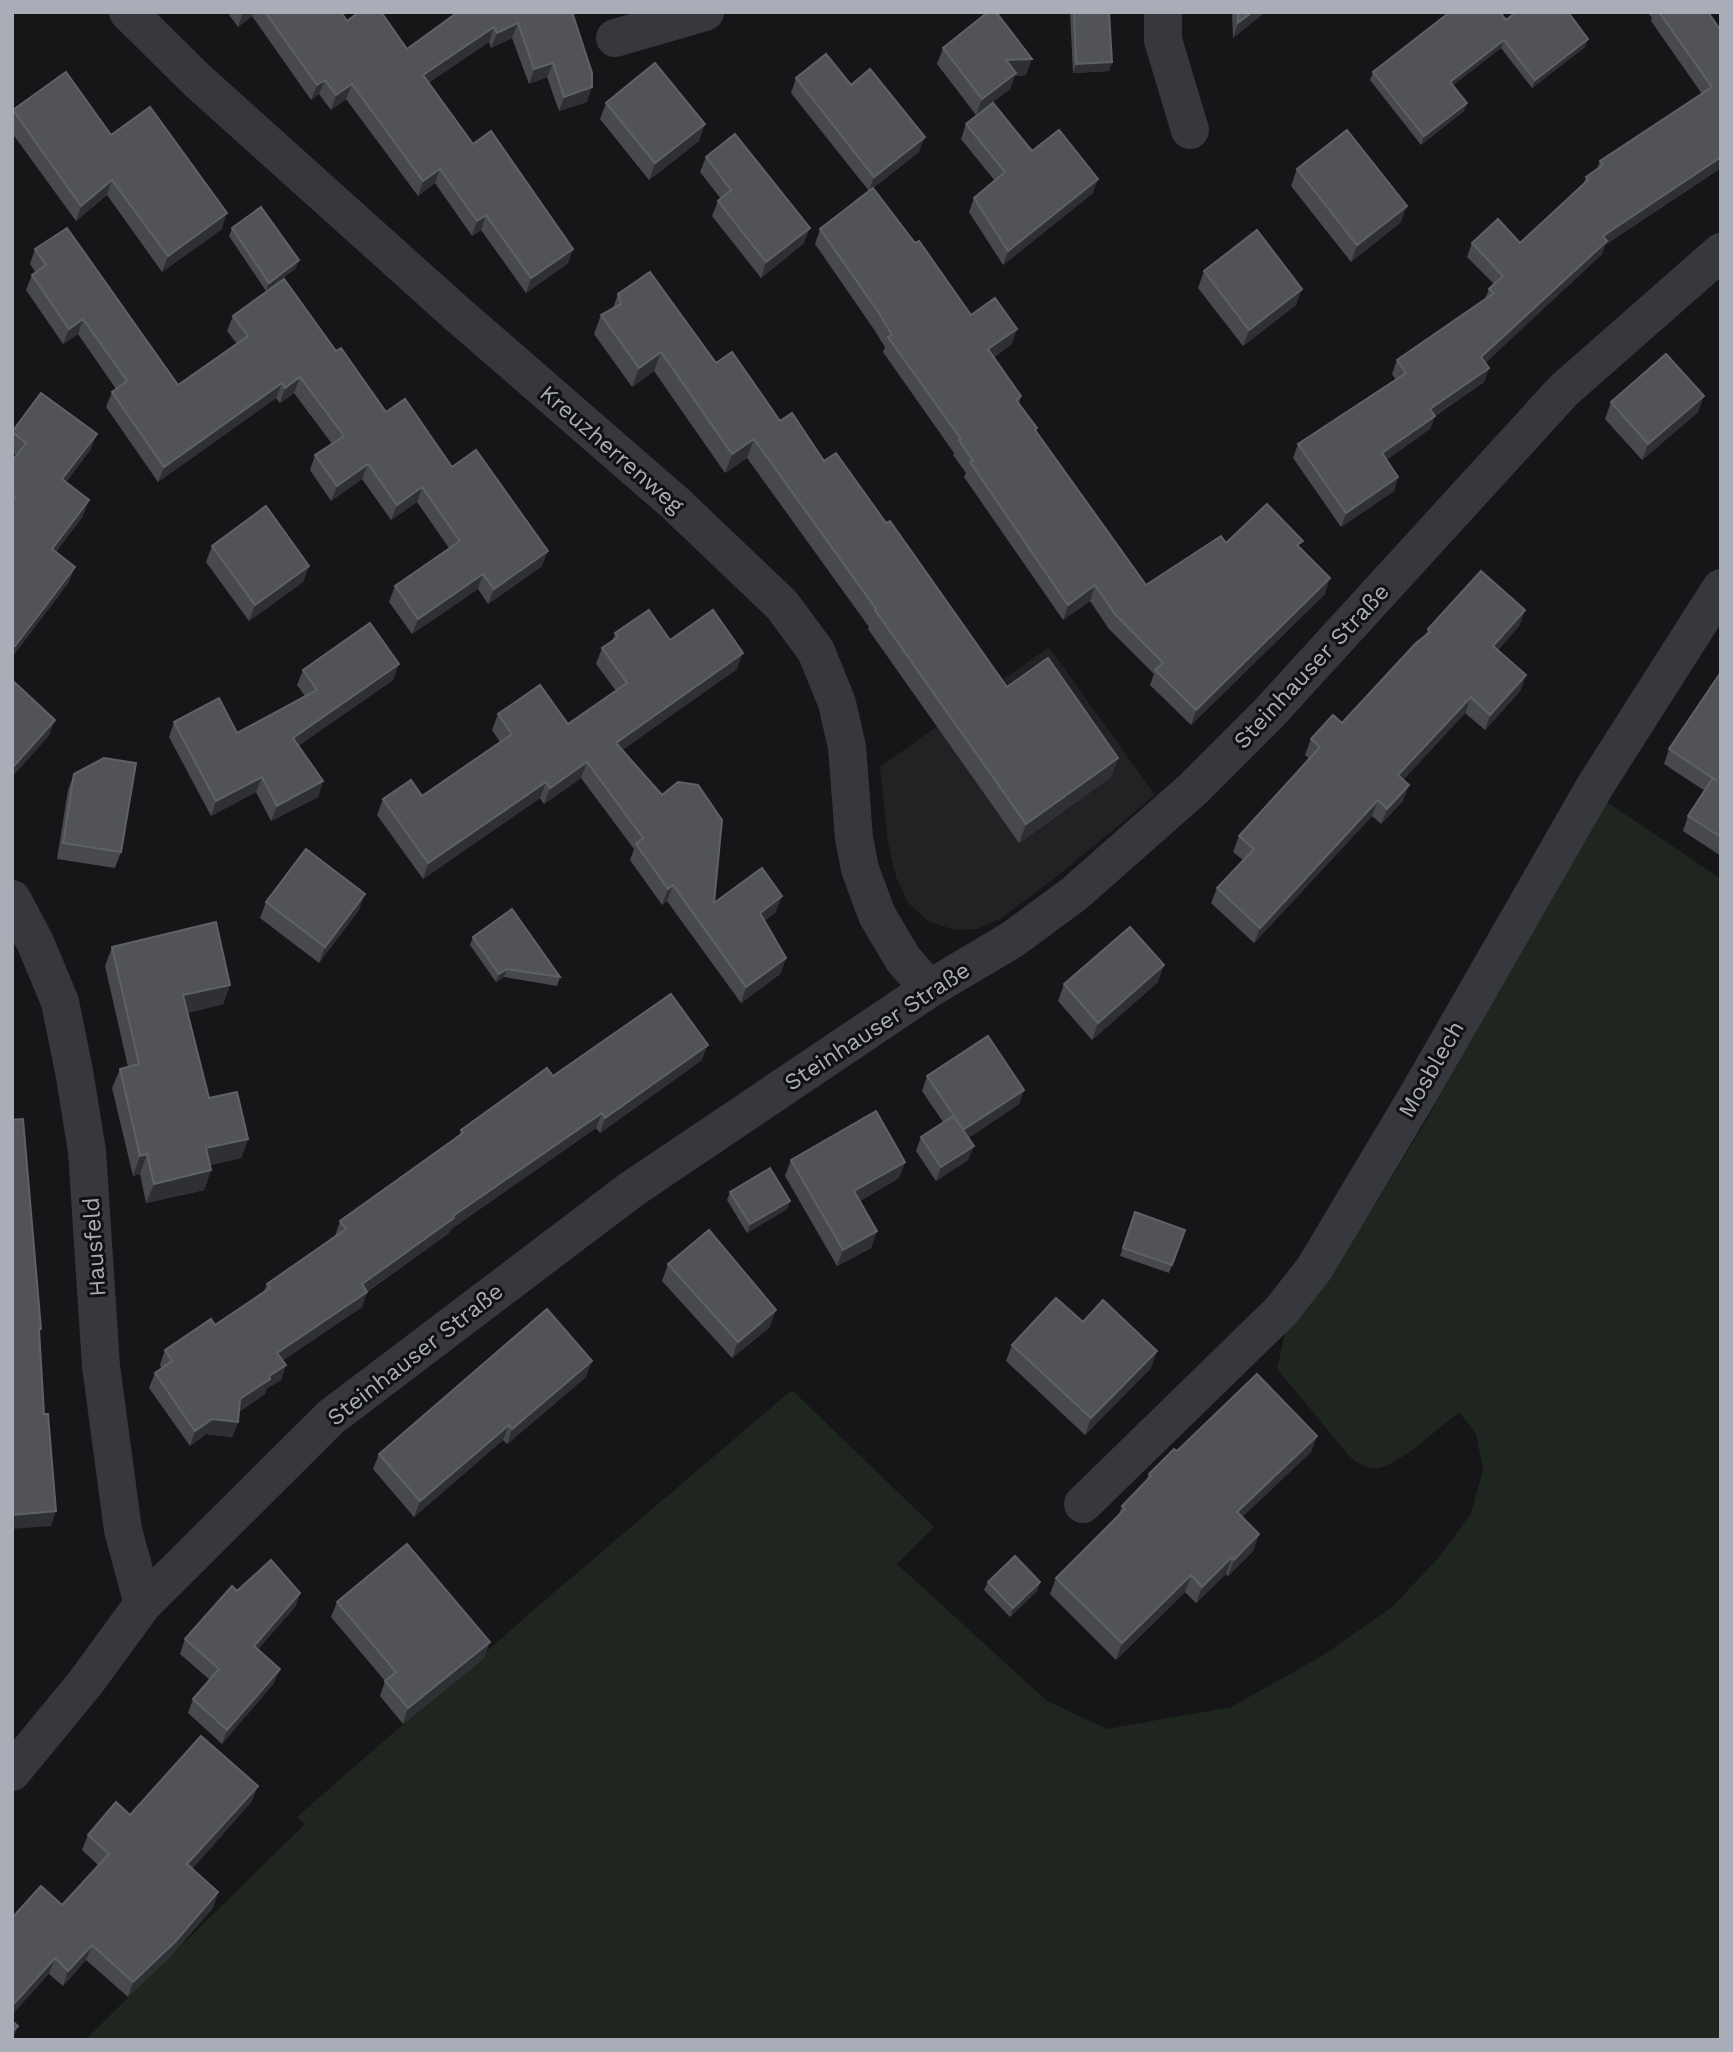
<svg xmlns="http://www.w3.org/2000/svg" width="1733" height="2052" viewBox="0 0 1733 2052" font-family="'Work Sans',sans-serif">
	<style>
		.built { fill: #222225 }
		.green { fill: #1e261f }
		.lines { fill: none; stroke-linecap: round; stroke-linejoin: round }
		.street { stroke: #37383d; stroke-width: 38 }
		.wall { fill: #47494d }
		.shaded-wall { fill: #2f3033 }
		.building { fill: #525359; stroke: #5f6168; stroke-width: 2 }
		.labels { text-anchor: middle; stroke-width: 6; stroke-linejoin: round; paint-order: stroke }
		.street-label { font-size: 23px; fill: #a8adb8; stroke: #111113 }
	</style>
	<rect width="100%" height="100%" fill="#161618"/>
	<path class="built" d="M1049,647L1155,795L1054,879L1000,919L977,929L954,930L928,921L908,903L896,877L888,843L880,767Z"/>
	<path class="green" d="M1604,800L1721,879V2040H85L305,1824L297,1817L537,1607L792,1390L934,1527L897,1564L1047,1701L1107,1729L1231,1707L1322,1656L1392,1607L1440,1556L1471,1513L1483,1470L1476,1434L1459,1412C1441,1426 1397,1467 1377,1468C1366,1469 1359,1464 1351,1458L1277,1369L1286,1328L1356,1235L1426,1121Z"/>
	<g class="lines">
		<path class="street" d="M128,12L198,81L455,312L675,503L782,605L816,651L837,703L847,747L854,838L860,869L877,915L903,959L929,989
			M1163,12V40L1190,130
			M615,38L705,12
			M12,899L35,942L60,1002L74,1071L87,1151L101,1366L123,1530L143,1604
			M1083,1504L1281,1311L1314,1269L1419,1093L1595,786L1721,588
			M12,1772L86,1682L143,1604L331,1417L632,1189L929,989L1013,939L1074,894L1193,789L1269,713L1564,390L1721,252"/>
	</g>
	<path class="wall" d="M227,12H341L347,21L407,49L458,12H581L573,15L587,102L559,111L547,77L529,84L512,38L491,48L489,42L428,83L473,144L573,249L568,263L526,293L481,230L472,236L435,183L418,196L346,99L331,110L319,94L311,100L252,16L238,27Z
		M1070,12H1109L1112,62L1109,71L1073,73Z
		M1232,12H1265L1233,38Z
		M1647,12H1708L1721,31V168L1605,245L1602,254L1485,363L1489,368L1484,382L1435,416L1430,429L1386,460L1398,477L1394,491L1341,527L1293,458L1298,444L1396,380L1392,374L1397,360L1485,299L1489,289L1494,284L1467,257L1472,243H1520L1583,185L1586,177L1597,169L1600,161L1702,94L1651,21L1652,18Z
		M1506,20L1588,39L1585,47L1532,88L1501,48L1453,85L1464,111L1421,145L1370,80L1373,72Z
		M943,48L1026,75L1015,76L1010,89L976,115L937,64Z
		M796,78L851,85L919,152L873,188L971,315L1012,344L994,357L1021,396L1019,403L1037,428L1036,431L1146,585L1226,543L1301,549L1325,594L1191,725L1150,685L1154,674L1109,629L1090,601L1063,620L964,477L966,473L953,455L954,453L883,352L885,347L873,328L815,244L820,229L869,191L791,93Z
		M606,103L699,141L649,180L600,119Z
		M13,110L111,135L222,229L162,272L107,195L76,221L12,133Z
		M966,124L1032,151L1093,193L1003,265L969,212L974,198L995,181L961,139Z
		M706,157L804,243L761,278L712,216L718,201L721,199L700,172Z
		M1297,169L1401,222L1351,262L1291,186Z
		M232,228L296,268L266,291L229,236Z
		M35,249L178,385L237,344L227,331L233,316L336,351L386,412L452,467L542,566L488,604L478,589L412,634L389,602L395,586L449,548L417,502L391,520L362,479L331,501L310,470L315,455L332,444L294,393L280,403L276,398L158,482L106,407L112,392L116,389L78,334L63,344L26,290L32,275L36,273L30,264Z
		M1204,271L1296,305L1243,346L1198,288Z
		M618,294L716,363L824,461L886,523L1007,687L1118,758L1111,777L1019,843L868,629L869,627L747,458L725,473L654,371L632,387L594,334L601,315L613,308Z
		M1611,402L1698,412L1642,460L1605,419Z
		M12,432L91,449L66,482L83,516L56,552L69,582L12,657V461L17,456L12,452Z
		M212,546L309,566L303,582L249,621L206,562Z
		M1525,610L1519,626L1497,651L1526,675L1520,691L1485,730L1465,713L1403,780V801L1381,824L1372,816L1254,943L1211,903L1217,888L1243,860L1233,852L1239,836L1310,759L1305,755L1311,739L1342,723L1426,634L1428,629Z
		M615,633L670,640L737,669L622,750L714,903L776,912L764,921L786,958L780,974L741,1003L667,901L662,905L630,860L634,849L581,778L544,804L540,798L423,879L377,815L383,799L422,796L500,742L492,730L498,714L568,724L616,691L596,664L602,648L613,640Z
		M303,670L393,680L298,746L323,781L318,797L271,821L256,792L211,816L169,737L174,722L237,733L305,696L297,685Z
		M1721,672V856L1683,831L1688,816L1705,791L1664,764L1669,749Z
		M74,774L121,852L115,868L57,859L68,790Z
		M266,902L359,910L319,963L260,918Z
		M473,937L560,977L557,986L504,977L496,982L470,945Z
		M112,947L230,985L223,1004L187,1013L209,1098L248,1139L241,1158L210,1165L211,1170L204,1190L146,1203L140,1174L133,1176L112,1088L120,1069L128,1067L105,966Z
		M1158,982L1092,1040L1058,1001L1064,984Z
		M702,1060L600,1133L596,1128L450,1230L449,1233L367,1292L362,1307L283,1360L286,1365L281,1380L266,1389L265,1394L239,1412L238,1422L232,1437L206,1434L190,1446L149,1388L155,1373L162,1369L160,1365L165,1350L215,1325L264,1291L267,1284L335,1236L340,1221L459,1136L461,1130L553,1076Z
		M927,1076L1024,1090L1019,1104L968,1138V1160L936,1181L916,1151L921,1137L943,1122L922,1091Z
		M791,1160L905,1162L899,1178L860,1201L877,1231L871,1248L837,1266L785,1176Z
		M730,1192L790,1201L787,1209L747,1233L727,1200Z
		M1135,1212L1185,1230L1169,1273L1120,1256Z
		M668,1264L770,1327L732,1358L662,1281Z
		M1083,1322L1151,1368L1085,1435L1006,1361L1012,1345Z
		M586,1377L507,1444L503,1440L414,1517L373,1469L379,1454Z
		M1317,1436L1311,1452L1242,1517L1259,1534L1253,1551L1228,1576L1226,1574L1196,1603L1185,1592L1116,1660L1050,1594L1056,1578L1118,1516L1122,1506L1146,1481L1149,1474L1177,1451Z
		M988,1582H1040L1037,1591L1010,1617L984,1590Z
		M237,1591L300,1593L295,1607L258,1649L274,1683L222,1744L188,1713L193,1699L210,1680L180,1654L185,1639Z
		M337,1602L484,1658L403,1724L380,1696L385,1681L331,1617Z
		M252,1801L192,1869L218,1892L213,1908L170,1957L128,1997L86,1960L63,1986L49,1974L62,1905L98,1865L82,1850L88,1835L130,1815Z"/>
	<path class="shaded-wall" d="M243,12H254L252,16L238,27Z
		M1252,12H1265L1233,38L1238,23Z
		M518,23L512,38L491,48L497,33Z
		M494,27L489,42L417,90L423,75Z
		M1588,39L1585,47L1532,88L1535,80Z
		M1504,40L1501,48L1447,90L1450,82Z
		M1032,59L1026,75L1015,76L1010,89L976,115L982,99L1006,60Z
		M1112,62L1109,71L1073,73L1076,64Z
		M553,63L547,77L529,84L534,69Z
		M325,80L319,94L311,100L317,85Z
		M352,84L346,99L331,110L336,95Z
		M592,87L587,102L559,111L564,97Z
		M1467,103L1464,111L1421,145L1424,136Z
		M705,124L699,141L649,180L655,163Z
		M925,137L919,152L869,191L874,177Z
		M1721,157V168L1605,245L1602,254L1477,371L1481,357L1603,236Z
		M440,169L435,183L418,196L423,181Z
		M1098,179L1093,193L1003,265L1008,251Z
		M112,180L107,195L76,221L81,206Z
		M1407,206L1401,222L1351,262L1357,245Z
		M227,213L222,229L162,272L168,256Z
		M486,215L481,230L472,236L477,221Z
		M810,228L804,243L761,278L766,262Z
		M573,249L568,263L526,293L531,278Z
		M299,260L296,268L266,291L269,283Z
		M1302,289L1296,305L1243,346L1249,330Z
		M83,319L78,334L63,344L69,329Z
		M1017,329L1012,344L983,364L988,349Z
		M661,352L654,371L632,387L639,368Z
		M1489,368L1484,382L1425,422L1430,409Z
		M300,377L294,393L280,403L285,388Z
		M282,383L276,398L158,482L164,467Z
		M1704,396L1698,412L1642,460L1648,444Z
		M1435,416L1430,429L1377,467L1382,453Z
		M97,434L91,449L56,495L62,479Z
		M754,439L747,458L725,473L732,454Z
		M368,464L362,479L331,501L337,486Z
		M1398,477L1394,491L1341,527L1346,513Z
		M422,487L417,502L391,520L397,505Z
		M89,500L83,516L46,565L52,549Z
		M548,551L542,566L488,604L494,589Z
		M309,566L303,582L249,621L255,605Z
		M75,567L69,582L12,657V652L15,646Z
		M483,574L478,589L412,634L418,619Z
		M1330,578L1325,594L1191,725L1196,710Z
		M1095,585L1090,601L1063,620L1068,605Z
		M1525,610L1519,626L1487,662L1493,646Z
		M743,653L737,669L610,759L616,743Z
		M399,664L393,680L287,754L293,738Z
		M1526,675L1520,691L1485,730L1490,715Z
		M1471,697L1465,713L1393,791L1398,775Z
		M55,720L49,736L12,777V768Z
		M1118,758L1111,777L1019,843L1026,824Z
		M587,762L581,778L544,804L550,788Z
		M262,777L256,792L211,816L216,801Z
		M323,781L318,797L271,821L277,806Z
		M546,782L540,798L423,879L428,863Z
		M1409,785L1403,801L1381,824L1387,809Z
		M1378,800L1372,816L1254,943L1260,928Z
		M673,885L667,901L662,905L668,889Z
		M365,894L359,910L319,963L325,947Z
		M782,896L776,912L754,929L760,913Z
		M786,958L780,974L741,1003L746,987Z
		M1164,965L1158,982L1092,1040L1098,1023Z
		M507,969L504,977L496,982L499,974Z
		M230,985L223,1004L176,1015L183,995Z
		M708,1045L702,1060L600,1133L605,1118Z
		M1024,1090L1019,1104L958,1145L963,1130Z
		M602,1113L596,1128L450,1230L449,1233L356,1299L362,1284L453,1216Z
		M248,1139L241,1158L199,1168L206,1148Z
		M974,1146L968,1160L936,1181L941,1167Z
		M147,1154L140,1174L133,1176L140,1156Z
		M905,1162L899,1178L848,1208L854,1191Z
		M211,1170L204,1190L146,1203L154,1184Z
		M790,1201L787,1209L747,1233L750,1224Z
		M877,1231L871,1248L837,1266L843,1250Z
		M367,1292L362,1307L272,1368L277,1353Z
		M776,1310L770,1327L732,1358L738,1342Z
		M1157,1351L1151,1368L1085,1435L1091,1418Z
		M592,1361L586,1377L507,1444L512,1429Z
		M286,1365L281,1380L266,1389L265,1394L235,1414L240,1399L269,1376Z
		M212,1419L238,1422L232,1437L206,1434L190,1446L195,1431Z
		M509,1425L503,1440L414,1517L420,1501Z
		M1317,1436L1311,1452L1231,1528L1237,1512Z
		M56,1511L51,1526L12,1529V1515Z
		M1259,1534L1253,1551L1228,1576L1234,1560Z
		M1232,1557L1226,1574L1196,1603L1202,1587Z
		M1191,1575L1185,1592L1116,1660L1122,1643Z
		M1040,1582L1037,1591L1010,1617L1013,1608Z
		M300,1593L295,1607L249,1660L254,1646Z
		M490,1642L484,1658L403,1724L408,1708Z
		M280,1669L274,1683L222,1744L227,1730Z
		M258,1786L252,1801L182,1880L187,1864Z
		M218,1892L213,1908L170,1957L128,1997L133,1982Z
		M92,1945L86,1960L63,1986L68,1971Z
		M55,1958L49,1974L12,2015V2006Z
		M18,2026L13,2040H12V2032Z"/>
	<path class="building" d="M265,12H341L347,21L359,12H381L407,49L458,12H572L592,73V87L564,97L553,63L534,69L518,23L497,33L494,27L423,75L473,144L491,131L573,249L531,278L486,215L477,221L440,169L423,181L352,84L336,95L325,80L317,85Z
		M988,12H996L1032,59L1006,60L1016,73L982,99L943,48Z
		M1074,12H1109L1112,62L1076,64Z
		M1238,12H1252L1238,23Z
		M1450,12H1500L1506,20L1516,12H1568L1588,39L1535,80L1504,40L1450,82L1467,103L1424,136L1373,72Z
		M1659,12H1708L1721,31V157L1603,236L1607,241L1481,357L1489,368L1430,409L1435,416L1382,453L1398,477L1346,513L1298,444L1406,373L1397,360L1494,293L1489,289L1503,276L1472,243L1498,219L1520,243L1588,180L1586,177L1603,165L1600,161L1712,87Z
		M826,54L851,85L870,69L925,137L874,177L796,78Z
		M655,63L705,124L655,163L606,103Z
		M66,72L111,135L150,107L227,213L168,256L112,180L81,206L13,110Z
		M993,103L1032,151L1059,130L1098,179L1008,251L974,198L1005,172L966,124Z
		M1347,130L1407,206L1357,245L1297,169Z
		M735,134L810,228L766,262L718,201L731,190L706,157Z
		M873,188L915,243L919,241L971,315L995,298L1017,329L988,349L1021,396L1016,400L1037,428L1035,430L1146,585L1221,536L1226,543L1267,504L1303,541L1297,545L1330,578L1196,710L1155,670L1163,663L1115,614L1095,585L1068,605L970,462L973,461L959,440L961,439L888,337L892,335L879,313L820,229Z
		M261,207L299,260L269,283L232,228Z
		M67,228L178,385L248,336L233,316L284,279L336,351L341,348L386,412L405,399L452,467L476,450L548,551L494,589L483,574L418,619L395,586L460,541L422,487L397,505L368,464L337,486L315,455L344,436L300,377L285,388L282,383L164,467L112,392L127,381L83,319L69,329L32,275L46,265L35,249Z
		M1257,230L1302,289L1249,330L1204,271Z
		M650,272L716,363L732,352L780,421L792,413L824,461L836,453L886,523L890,521L1007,687L1048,658L1118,758L1026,824L875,610L876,609L754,439L732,454L661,352L639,368L601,315L621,304L618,294Z
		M1666,354L1704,396L1648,444L1611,402Z
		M41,393L97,434L62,479L89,500L52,549L75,567L15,646L12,644V502L16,497L12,494V461L26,443L12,432Z
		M266,506L309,566L255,605L212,546Z
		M1481,571L1525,610L1493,646L1526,675L1490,715L1471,697L1398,775L1409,785L1387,809L1378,800L1260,928L1217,888L1254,849L1239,836L1320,747L1311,739L1333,715L1342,723L1416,643L1430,632L1428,629Z
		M649,610L670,640L713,610L743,653L616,743L662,795L678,782L698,785L722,820L714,903L762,868L782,896L760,913L786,958L746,987L673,885L668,889L636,844L643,838L587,762L550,788L546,782L428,863L383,799L411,780L422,796L512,734L498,714L540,685L568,724L627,683L602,648L618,637L615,633Z
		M370,623L399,664L293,738L323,781L277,806L262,777L216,801L174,722L219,698L237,733L317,690L303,670Z
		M1721,672V837L1688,816L1713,778L1717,781L1669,749Z
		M12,680L55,720L12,768Z
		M104,758L136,763L121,852L63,843L74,774Z
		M306,849L365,894L325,947L266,902Z
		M512,909L560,977L507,969L499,974L473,937Z
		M216,922L230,985L183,995L209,1098L237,1092L248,1139L206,1148L211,1170L154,1184L147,1154L140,1156L120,1069L139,1064L112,947Z
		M1130,927L1164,965L1098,1023L1064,984Z
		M671,994L708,1045L605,1118L602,1113L453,1216L454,1218L362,1284L367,1292L277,1353L286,1365L269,1376L270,1379L240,1399L238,1422L212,1419L195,1431L155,1373L172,1361L165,1350L211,1319L215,1325L270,1288L267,1284L346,1229L340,1221L463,1133L461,1130L547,1068L553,1076Z
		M988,1036L1024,1090L963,1130L974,1146L941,1167L921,1137L953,1116L963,1129L927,1076Z
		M876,1111L905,1162L854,1191L877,1231L843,1250L791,1160Z
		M23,1119L41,1329H39L44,1414H48L56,1511L12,1515V1120Z
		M770,1168L790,1201L750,1224L730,1192Z
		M1135,1212L1185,1230L1172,1265L1123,1248Z
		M709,1230L776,1310L738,1342L668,1264Z
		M1056,1298L1083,1322L1103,1300L1157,1351L1091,1418L1012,1345Z
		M547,1309L592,1361L512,1429L509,1425L420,1501L379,1454Z
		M1257,1374L1317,1436L1237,1512L1259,1534L1234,1560L1232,1557L1202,1587L1191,1575L1122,1643L1056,1578L1125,1509L1122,1506L1151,1476L1149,1474L1174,1449L1177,1451Z
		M407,1544L490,1642L408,1708L385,1681L396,1672L337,1602Z
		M1015,1556L1040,1582L1013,1608L988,1582Z
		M271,1560L300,1593L254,1646L280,1669L227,1730L193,1699L219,1669L185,1639L232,1586L237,1591Z
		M201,1736L258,1786L187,1864L218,1892L175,1942L133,1982L92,1945L68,1971L55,1958L12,2006V1918L41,1886L62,1905L109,1854L88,1835L116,1802L130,1815Z
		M12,2021L18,2026L12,2032Z"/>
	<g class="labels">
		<g class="street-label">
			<text transform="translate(612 449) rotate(41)" y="8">Kreuzherrenweg</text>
			<text transform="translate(1311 666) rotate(-47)" y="8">Steinhauser Straße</text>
			<text transform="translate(877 1026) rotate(-33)" y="8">Steinhauser Straße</text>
			<text transform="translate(1431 1069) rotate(-60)" y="8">Mosblech</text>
			<text transform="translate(94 1247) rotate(-94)" y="8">Hausfeld</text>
			<text transform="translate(415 1354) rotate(-38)" y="8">Steinhauser Straße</text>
		</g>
	</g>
	<rect width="1733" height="2052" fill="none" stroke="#a8adb8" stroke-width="28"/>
</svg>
